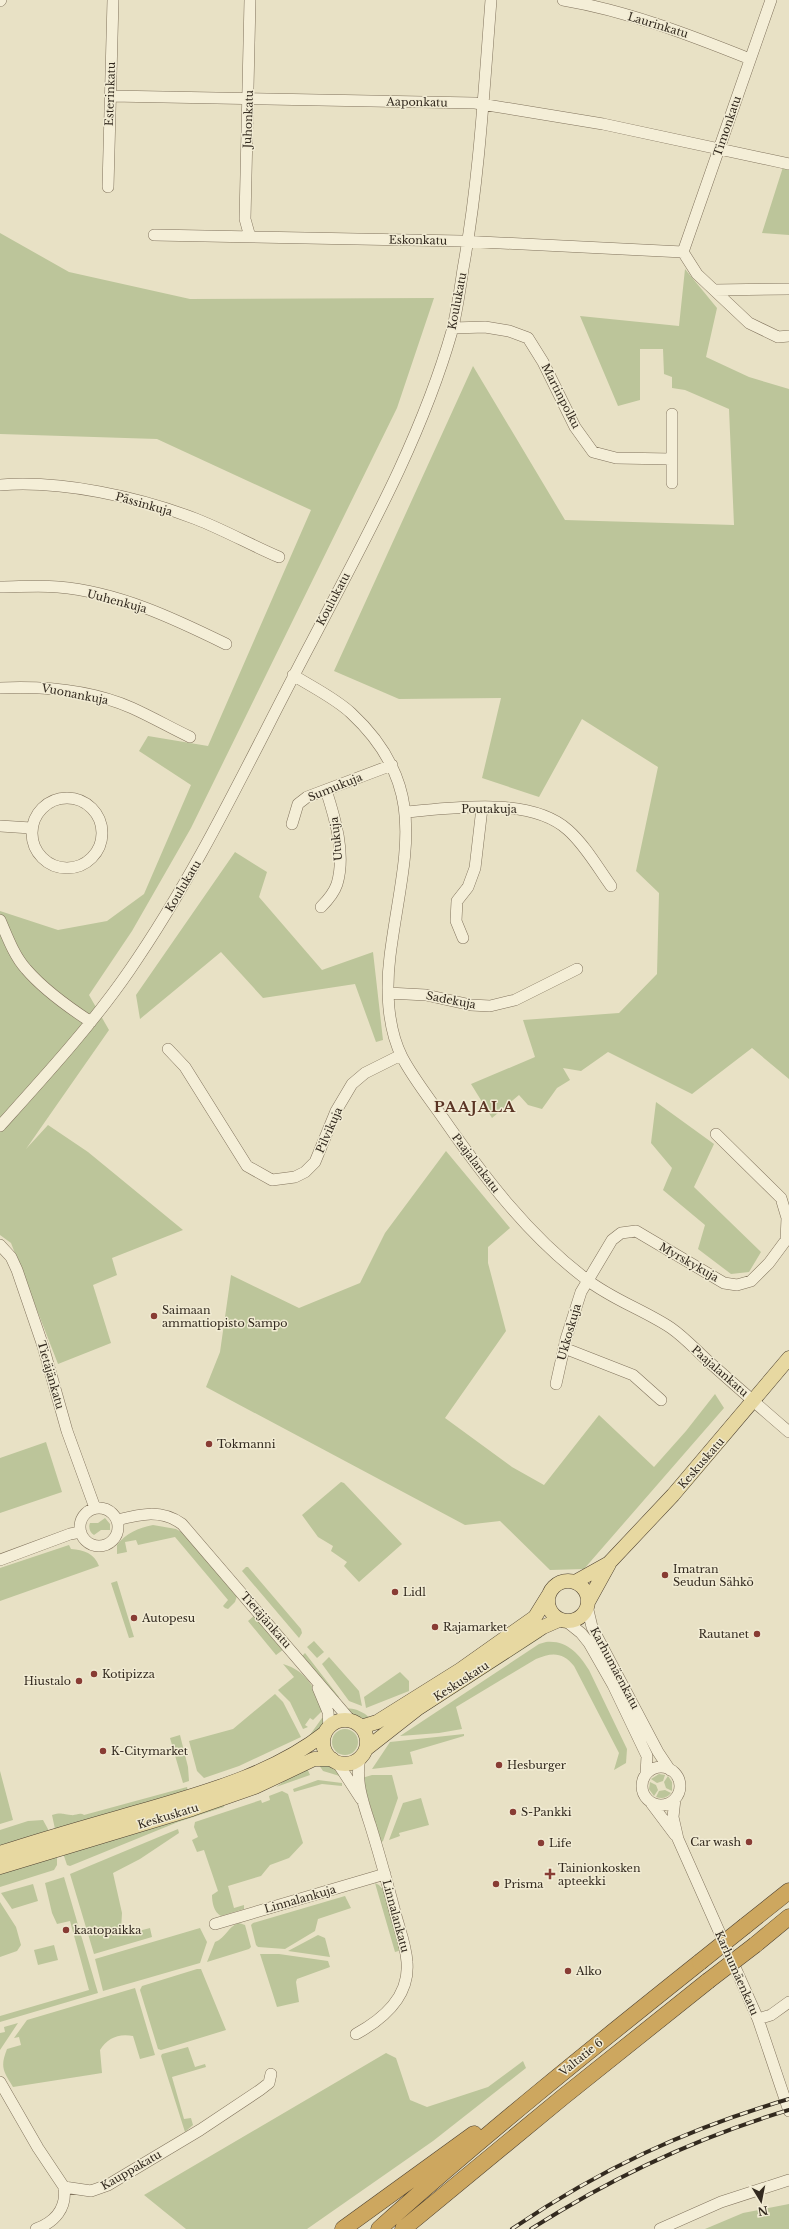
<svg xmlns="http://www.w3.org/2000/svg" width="789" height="2229" viewBox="0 0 789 2229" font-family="'Libre Baskerville',serif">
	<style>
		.green { fill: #bcc59a }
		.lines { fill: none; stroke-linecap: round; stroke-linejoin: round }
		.minor-casing { stroke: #81735d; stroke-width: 12 }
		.major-casing { stroke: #4f4231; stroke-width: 15 }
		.highway-casing { stroke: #4f4231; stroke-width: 17 }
		.minor { stroke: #f4eed7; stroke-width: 11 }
		.major { stroke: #e7d8a1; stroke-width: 14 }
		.highway { stroke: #cda75f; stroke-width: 16 }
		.rail-casing { stroke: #332a1f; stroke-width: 4 }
		.rail { stroke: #f1ebd3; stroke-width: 2.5; stroke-dasharray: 8; stroke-linecap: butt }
		.highway-bridge-casing { stroke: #4f4231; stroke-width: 17; stroke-linecap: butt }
		.highway-bridge { stroke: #cda75f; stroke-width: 16 }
		.poi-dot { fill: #883c34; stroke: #f1ebd3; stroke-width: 1.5 }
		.labels { text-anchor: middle; stroke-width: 3; stroke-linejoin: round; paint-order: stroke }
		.street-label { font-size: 11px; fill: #332a1f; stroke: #f1ebd3 }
		.poi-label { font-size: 11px; fill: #332a1f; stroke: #f1ebd3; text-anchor: start }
		.district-label { font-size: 15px; font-weight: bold; letter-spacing: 1px; fill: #5a3424; stroke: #f1ebd3 }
	</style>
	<rect width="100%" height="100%" fill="#e8e1c5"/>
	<path class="green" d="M783,167L789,168V235L762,233Z
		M0,233L69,272L190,299L434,298L397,408L191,828L132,931L89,995L109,1030L26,1149L48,1125L88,1152L183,1230L112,1258L117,1275L93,1285L111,1343L58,1364L11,1243L0,1235V911L58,930L107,921L144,894L191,785L139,751L148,736L208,746L311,510L157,439L0,434Z
		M685,269L717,308L706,357L749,377L789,389V1079L752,1048L692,1094L608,1052L581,1071L563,1068L570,1080L557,1088L542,1109L528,1105L519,1095L492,1118L471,1084L535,1057L523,1020L619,1013L657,974L659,893L636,871L658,767L582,719L539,797L482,778L501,698L399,699L334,671L473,366L565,520L734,525L729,409L685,390L672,388V377L664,374L663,349H640V400L618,406L580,316L679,326Z
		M235,852L267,872L259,897L322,970L373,952L383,1040L376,1042L355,984L263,998L221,952L140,1019L136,995Z
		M656,1102L714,1144L694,1187L761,1252L749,1272L731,1274L698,1249L705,1225L663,1190L672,1168L651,1143Z
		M446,1151L510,1228L488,1247V1263L506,1331L445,1418L512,1467L544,1485L599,1415L654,1467L686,1431L715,1394L724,1408L584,1569L550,1570L500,1521L465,1525L206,1387L220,1352L231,1275L299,1308L360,1283L385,1233Z
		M46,1442L62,1492L0,1513V1458Z
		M341,1482L344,1483L402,1544L359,1582L344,1566L347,1562L331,1551L333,1546L318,1537L302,1515Z
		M105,1518L110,1524V1530H101L94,1535C90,1533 88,1527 90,1523H98Z
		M153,1525L176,1529L183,1533L237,1596L235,1602L228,1609L225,1608L223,1606L228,1600L175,1537L138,1545L136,1540L125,1542L127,1552L117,1554V1545C126,1533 138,1528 153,1525Z
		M69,1545L71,1549C84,1550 94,1553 99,1566L0,1601V1568Z
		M246,1567H248L301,1629L302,1633L299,1638L242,1571Z
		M117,1581L134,1637L129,1638L111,1583Z
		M255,1615L284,1649L276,1655L248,1621Z
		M539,1633L542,1637L404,1726L403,1724Z
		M314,1641L324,1652L317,1658L307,1647Z
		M546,1642C567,1640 579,1654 589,1670L627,1749L626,1763L614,1770L619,1753L574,1666C563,1652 552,1652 536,1659L456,1707L462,1729L439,1733L400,1736L539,1644Z
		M305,1653L339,1697L336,1699L302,1656Z
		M329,1657L359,1691L362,1706L349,1701L322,1664Z
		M283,1664C307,1671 314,1688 324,1709L313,1720L310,1718L305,1725L308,1727L303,1729L290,1702L278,1690L294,1677Z
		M400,1672L409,1681V1691L366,1708L364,1697Z
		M275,1694L283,1702L301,1737L239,1766L204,1778L197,1771L189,1741L233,1729Z
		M346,1709C353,1707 363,1712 369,1717L368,1721L354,1716Z
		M322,1718H324L325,1726L307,1739Z
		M332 1742a13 13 0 1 1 26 0a13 13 0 1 1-26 0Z
		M464,1734V1736L410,1752L413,1764L372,1769L390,1742Z
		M180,1735L188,1767L189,1781L183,1783L170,1738Z
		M317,1762C329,1761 336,1767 343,1777L323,1771Z
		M307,1768L310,1775L276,1787L293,1775Z
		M0,1771L13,1820L0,1824Z
		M659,1774L665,1775L663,1781L657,1783L651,1779Z
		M372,1775H392L398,1798L383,1841L381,1842L362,1778Z
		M668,1776L672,1782V1791L666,1788L664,1782Z
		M318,1780L342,1783V1786L322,1784L294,1792L293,1789Z
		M650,1782L656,1785L658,1790L654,1796L649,1789Z
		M187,1787L188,1793L0,1850V1830L28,1821L43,1820L49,1831L55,1829L52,1815C62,1812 61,1814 71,1815C76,1816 79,1812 84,1815Z
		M665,1790L671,1793C667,1798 662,1799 656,1797L659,1791Z
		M282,1791L288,1794L303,1843L289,1858L270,1865L261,1876L228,1886L234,1908L244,1905V1909L221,1916C214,1912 212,1903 212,1895L218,1891L204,1850L197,1852L192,1840L198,1837L194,1827L195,1822L261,1800L262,1803L270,1800L269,1796Z
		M421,1798L429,1825L399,1833L400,1836L389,1840L403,1803Z
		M223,1802L224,1807L178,1822L70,1866L67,1865L63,1853L57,1856V1865L54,1870L0,1887V1870Z
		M178,1829L179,1833L140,1859L113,1873L122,1913L121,1930L135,1932L150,1928L152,1937L94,1954L70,1874Z
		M64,1877L98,1993L0,2022V2016L89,1990L70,1921L57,1924L52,1913L45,1883Z
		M375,1883L379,1885L385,1892L402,1950L395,1952Z
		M33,1884L38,1901L12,1909L1,1893Z
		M345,1896L351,1908L318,1919L315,1931L285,1949L258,1947L256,1945L251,1925L253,1923Z
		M0,1902L16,1927L21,1945L17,1951L0,1957Z
		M239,1923L245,1925L251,1947L249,1949L207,1962L215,1942C226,1938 228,1926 239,1923Z
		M200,1928L207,1942L200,1963L103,1991L95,1959Z
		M318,1935L325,1938L330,1957L288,1951Z
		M54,1945L58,1960L38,1965L34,1950Z
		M260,1954H279L328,1961L330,1967L297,1979L296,1982L299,2002L277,2007Z
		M197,1969H201L226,2030L161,2050L158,2049L140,1990L142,1986Z
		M135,1988L155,2055L140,2059L133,2036C119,2033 107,2038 100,2050L102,2073L13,2087C3,2071 0,2067 7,2049L21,2045L19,2037L14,2038L27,2020Z
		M18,2023L0,2050V2033L5,2032L4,2027Z
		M188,2047L195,2067L205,2064L206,2067L172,2077L184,2119L191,2118L193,2125L185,2132L161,2056L162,2054Z
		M386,2053L396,2058L410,2100L427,2107L488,2087L523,2061L526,2068L433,2141L307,2229H186L144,2195Z
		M789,2204V2229H705L743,2213Z"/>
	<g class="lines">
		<g class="minor-casing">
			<path id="minor" d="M563,0C628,11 690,35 750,59
				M0,1L1,0
				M111,96L475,103L603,124L789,164
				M108,187L113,0
				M154,235L461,241L683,252
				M250,237L245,219L250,0
				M683,252L771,0
				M683,252L697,274L749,323L778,337L789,336
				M714,290L789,289
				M453,328L485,327L509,331L528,338L543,362L575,427L593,452L616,458L671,459
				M672,483V414
				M0,485C61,480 139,497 196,519C224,530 251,545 279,557
				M0,587C19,587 39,585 58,587C118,592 173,618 226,644
				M293,675C312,687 335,698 351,713C433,789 402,859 390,956C386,988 387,1027 402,1057C413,1078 429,1098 443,1118C484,1177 528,1235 586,1279C611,1299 644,1310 671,1328C684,1337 696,1350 708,1361C735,1385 762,1409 789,1432
				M0,688C44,686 91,690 132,708C152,717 171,728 190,737
				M32 833a35 35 0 1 1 70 0a35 35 0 1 1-70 0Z
				M406,812C453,808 530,796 568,830C585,845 598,868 611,886
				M292,824L298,804L307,797L392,765
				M0,826L31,828
				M321,907C327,901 334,893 337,884C346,854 335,818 326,790
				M0,920C7,936 14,956 26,969C44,990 68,1007 91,1022
				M463,938L456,921L457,901L468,887L475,868L482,808
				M388,993L426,995L471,1005L490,1006L515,1000L577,969
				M168,1049L185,1067L247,1166L272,1180L295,1177L305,1172L315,1162L336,1111L352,1084L365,1073L401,1055
				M0,1126C45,1076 91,1026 129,971C201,867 253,752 312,641C364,541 421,440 452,331C457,311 460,290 463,269C479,181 484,90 491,0
				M0,1245L11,1257L17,1270L43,1346L67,1431L95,1508
				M564,1348L633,1375L661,1400
				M556,1384L566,1339L581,1292L612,1240L621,1233L636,1231L724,1283L737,1285L751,1281L769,1263L786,1240L787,1218L781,1198L716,1134
				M80 1527a19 19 0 1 1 38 0a19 19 0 1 1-38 0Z
				M117,1520C141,1514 161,1509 182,1524L351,1721
				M0,1560L70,1534L81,1532
				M587,1606L592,1627L658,1752L670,1770
				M566,1621L581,1633L589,1643L613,1685L647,1756L646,1774
				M318,1688L328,1712L329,1728
				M337,1762L361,1799
				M642 1786a19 19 0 1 1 38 0a19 19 0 1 1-38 0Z
				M675,1799L673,1817L678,1839L758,2019L789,2111
				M651,1803L675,1835
				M215,1924L385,1874
				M758,2019L771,2015L789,2002
				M356,2034C383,2019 410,1997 407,1962C406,1945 399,1928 395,1912C387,1882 379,1853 370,1824C363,1803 355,1780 360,1758
				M0,2082L38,2148L64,2187L91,2191L108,2185L200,2130L260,2090L269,2083L271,2074
				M36,2229C55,2222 67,2208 64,2187
				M660,2229L721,2202L789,2180"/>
		</g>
		<g class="major-casing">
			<path id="major" d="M548 1601a20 20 0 1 1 40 0a20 20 0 1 1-40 0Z
				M575,1582L609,1563L673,1495L789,1358
				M588,1602L609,1564
				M323 1742a22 22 0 1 1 44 0a22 22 0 1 1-44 0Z
				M361,1727L377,1722L460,1670L535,1617L548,1596
				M366,1749L417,1709L543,1627L559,1620
				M0,1853C51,1836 103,1822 155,1807C213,1790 277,1771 325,1733
				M0,1867L192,1809L255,1787L314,1759H332"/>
		</g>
		<g class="highway-casing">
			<path id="highway" d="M745,1926L789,1891
				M755,1945L789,1917
				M343,2229L474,2134
				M379,2229C483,2136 591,2049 700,1962
				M403,2229L563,2097L708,1981"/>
		</g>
		<use href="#minor" class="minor"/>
		<use href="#major" class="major"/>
		<use href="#highway" class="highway"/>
		<g class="rail-casing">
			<path id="rail" d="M512,2229C600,2169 687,2129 789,2099
				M531,2229C611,2178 698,2137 789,2110"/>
		</g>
		<use href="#rail" class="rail"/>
		<g class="highway-bridge-casing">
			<path id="highway-bridge" d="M700,1962L745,1926
				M708,1981L755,1945"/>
		</g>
		<use href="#highway-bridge" class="highway-bridge"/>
	</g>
	<g class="poi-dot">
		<circle cx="154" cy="1316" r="4"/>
		<circle cx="209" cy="1444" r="4"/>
		<circle cx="665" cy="1575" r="4"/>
		<circle cx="395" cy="1592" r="4"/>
		<circle cx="134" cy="1618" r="4"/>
		<circle cx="435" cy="1627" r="4"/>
		<circle cx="757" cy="1634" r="4"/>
		<circle cx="94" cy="1674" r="4"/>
		<circle cx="79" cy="1681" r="4"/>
		<circle cx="103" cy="1751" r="4"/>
		<circle cx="499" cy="1765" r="4"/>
		<circle cx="513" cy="1812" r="4"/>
		<circle cx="749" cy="1842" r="4"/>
		<circle cx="541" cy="1843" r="4"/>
		<path d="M548 1868h4v4h4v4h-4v4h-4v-4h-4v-4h4z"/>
		<circle cx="496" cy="1884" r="4"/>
		<circle cx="66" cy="1930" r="4"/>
		<circle cx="568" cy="1971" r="4"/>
	</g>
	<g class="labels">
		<g class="street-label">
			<text transform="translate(658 25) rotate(17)" y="4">Laurinkatu</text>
			<text transform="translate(110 94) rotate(-88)" y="4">Esterinkatu</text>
			<text transform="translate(417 102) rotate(1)" y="4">Aaponkatu</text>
			<text transform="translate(248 119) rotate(-88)" y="4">Juhonkatu</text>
			<text transform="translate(727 126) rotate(-71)" y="4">Timonkatu</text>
			<text transform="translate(418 240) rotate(1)" y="4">Eskonkatu</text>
			<text transform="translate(457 301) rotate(-79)" y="4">Koulukatu</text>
			<text transform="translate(561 396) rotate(63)" y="4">Martinpolku</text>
			<text transform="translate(144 504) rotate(16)" y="4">Pässinkuja</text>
			<text transform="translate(333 599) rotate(-62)" y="4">Koulukatu</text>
			<text transform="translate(117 601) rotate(15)" y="4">Uuhenkuja</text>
			<text transform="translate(75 694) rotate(11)" y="4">Vuonankuja</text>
			<text transform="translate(335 787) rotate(-22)" y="4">Sumukuja</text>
			<text x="489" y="813">Poutakuja</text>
			<text transform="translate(336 839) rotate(-96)" y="4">Utukuja</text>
			<text transform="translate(183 886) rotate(-59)" y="4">Koulukatu</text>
			<text transform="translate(451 1000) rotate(11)" y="4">Sadekuja</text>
			<text transform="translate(329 1130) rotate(-66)" y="4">Pilvikuja</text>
			<text transform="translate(476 1163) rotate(53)" y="4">Paajalankatu</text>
			<text transform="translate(689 1262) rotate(30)" y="4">Myrskykuja</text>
			<text transform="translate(569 1332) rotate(-74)" y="4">Ukkoskuja</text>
			<text transform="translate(720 1371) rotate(41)" y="4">Paajalankatu</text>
			<text transform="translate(51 1375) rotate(74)" y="4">Tietäjänkatu</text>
			<text transform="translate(701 1463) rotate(-49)" y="4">Keskuskatu</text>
			<text transform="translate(266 1620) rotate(49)" y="4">Tietäjänkatu</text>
			<text transform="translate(615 1668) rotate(62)" y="4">Karhumäenkatu</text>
			<text transform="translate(461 1681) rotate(-33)" y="4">Keskuskatu</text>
			<text transform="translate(168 1816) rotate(-17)" y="4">Keskuskatu</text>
			<text transform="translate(300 1899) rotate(-16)" y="4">Linnalankuja</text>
			<text transform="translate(396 1916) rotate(75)" y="4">Linnalankatu</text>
			<text transform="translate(737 1973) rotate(66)" y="4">Karhumäenkatu</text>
			<text transform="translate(581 2057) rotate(-39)" y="4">Valtatie 6</text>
			<text transform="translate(131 2170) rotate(-30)" y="4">Kauppakatu</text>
		</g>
		<g class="poi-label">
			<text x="162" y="1314">Saimaan<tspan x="162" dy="13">ammattiopisto Sampo</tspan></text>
			<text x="217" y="1448">Tokmanni</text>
			<text x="673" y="1573">Imatran<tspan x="673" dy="13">Seudun Sähkö</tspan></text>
			<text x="403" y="1596">Lidl</text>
			<text x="142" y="1622">Autopesu</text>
			<text x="443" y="1631">Rajamarket</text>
			<text x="749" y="1638" text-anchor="end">Rautanet</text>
			<text x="102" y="1678">Kotipizza</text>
			<text x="71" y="1685" text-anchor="end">Hiustalo</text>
			<text x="111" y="1755">K-Citymarket</text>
			<text x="507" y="1769">Hesburger</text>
			<text x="521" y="1816">S-Pankki</text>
			<text x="741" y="1846" text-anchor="end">Car wash</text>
			<text x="549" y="1847">Life</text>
			<text x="558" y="1872">Tainionkosken<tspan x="558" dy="13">apteekki</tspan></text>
			<text x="504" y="1888">Prisma</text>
			<text x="74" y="1934">kaatopaikka</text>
			<text x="576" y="1975">Alko</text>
		</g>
		<g class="district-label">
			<text x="475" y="1112">PAAJALA</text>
		</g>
	</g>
	<g transform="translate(761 2201) rotate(170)" stroke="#f1ebd3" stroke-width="3" paint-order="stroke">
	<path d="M0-3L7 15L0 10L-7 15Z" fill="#332a1f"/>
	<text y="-6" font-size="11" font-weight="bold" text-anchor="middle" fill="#332a1f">N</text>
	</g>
</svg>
